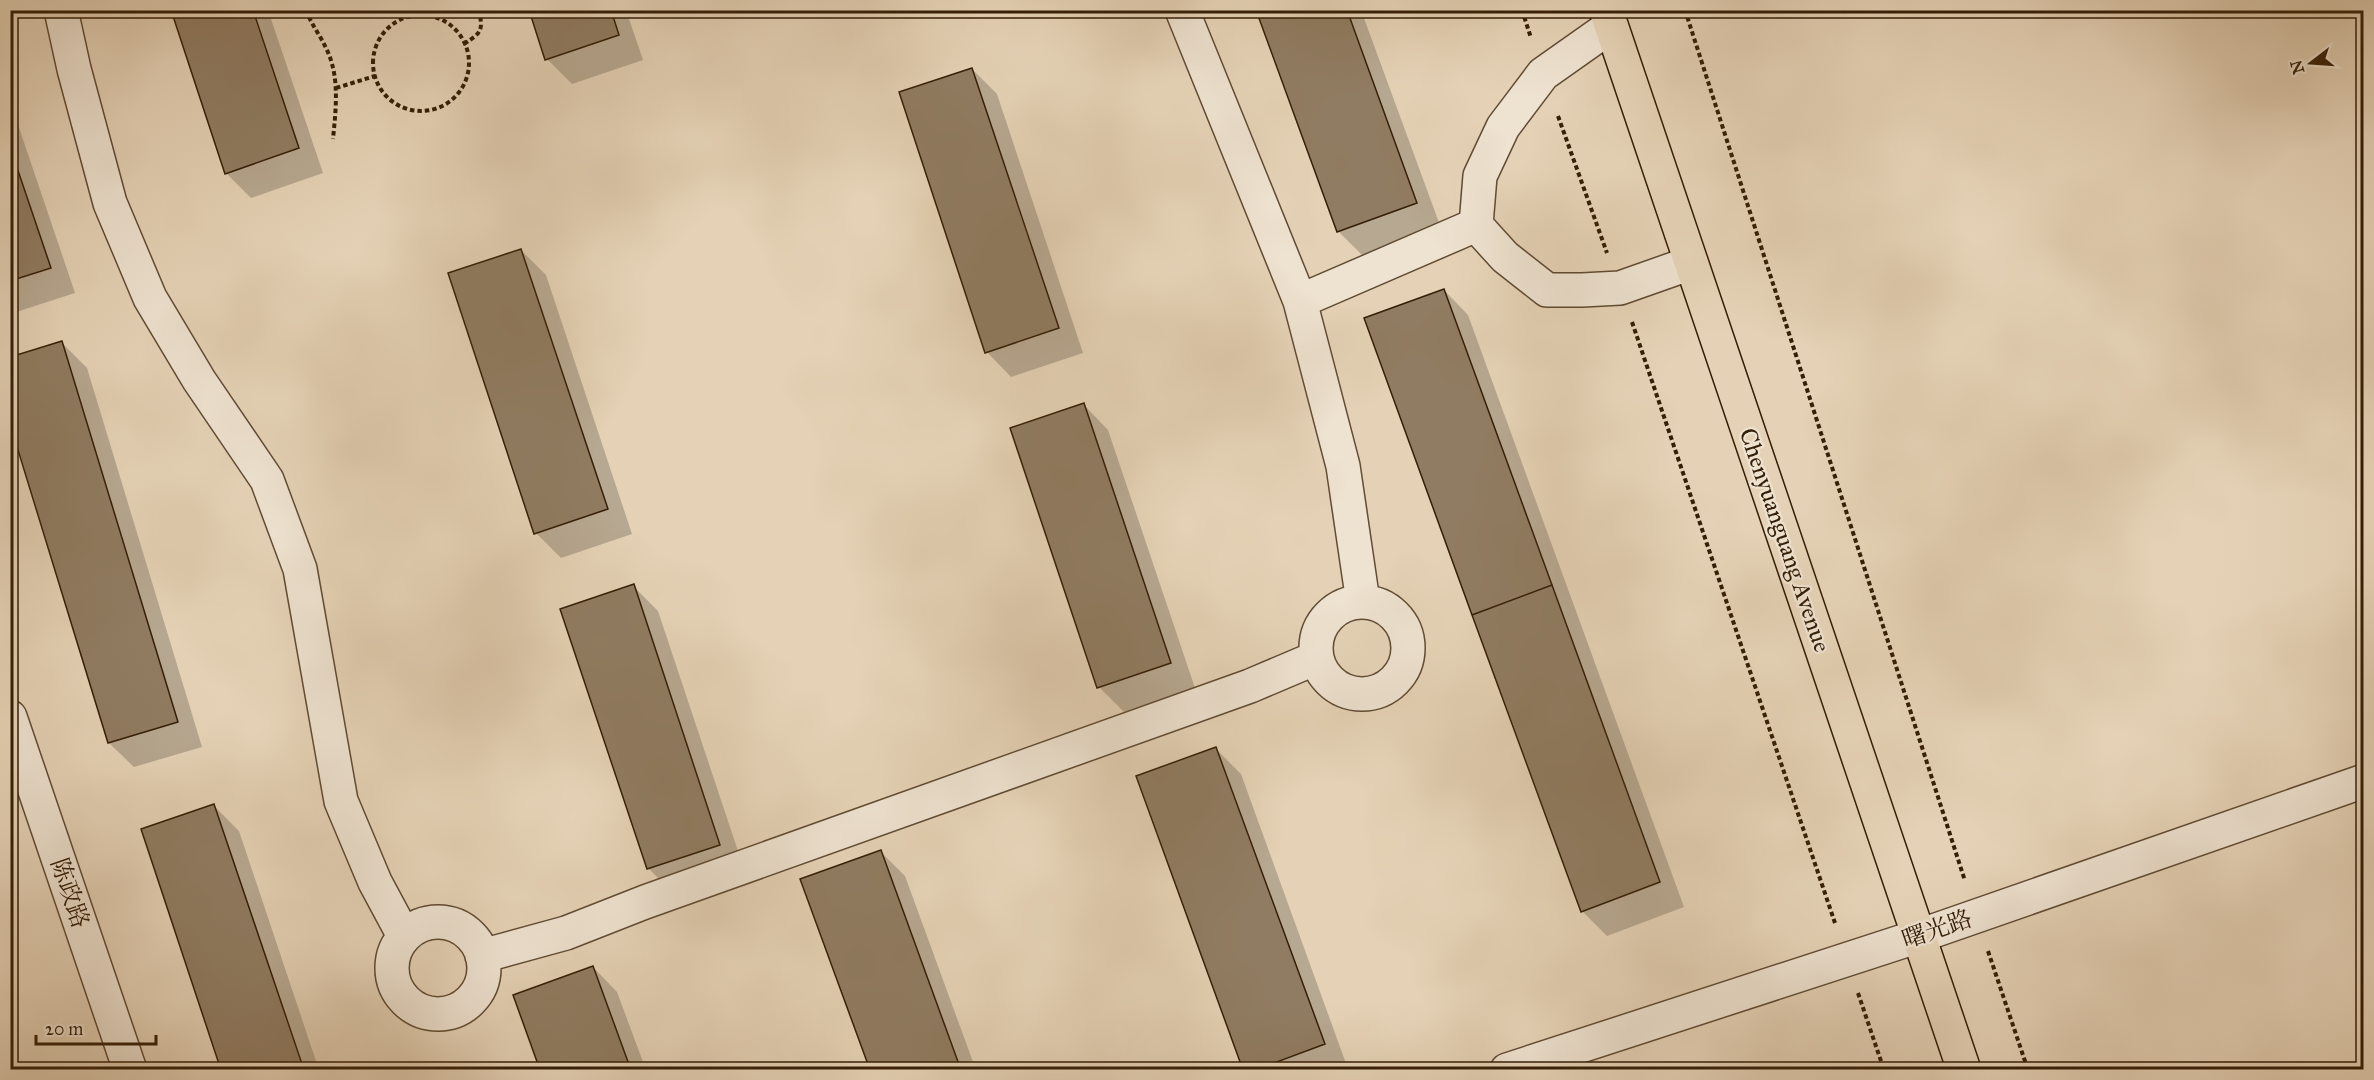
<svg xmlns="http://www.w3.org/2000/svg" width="2374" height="1080" viewBox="0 0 2374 1080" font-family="'IM FELL Great Primer','Noto Serif SC',serif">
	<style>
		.shadow { fill: #0003 }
		.building { fill: #907c62; stroke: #341e07; stroke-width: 1.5 }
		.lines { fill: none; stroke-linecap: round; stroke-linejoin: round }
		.minor-casing { stroke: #604b33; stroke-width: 36 }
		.major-casing { stroke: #341e07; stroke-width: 36 }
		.path { stroke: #341e07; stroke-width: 4; stroke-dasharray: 4.5 3; stroke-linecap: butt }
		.minor { stroke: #eee2d0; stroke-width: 33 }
		.major { stroke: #e5d2b6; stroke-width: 33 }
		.labels { text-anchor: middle; stroke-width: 4.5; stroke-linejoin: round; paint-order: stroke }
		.street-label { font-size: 24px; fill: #341e07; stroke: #eee2d0 }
	</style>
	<rect width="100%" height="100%" fill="#e5d2b6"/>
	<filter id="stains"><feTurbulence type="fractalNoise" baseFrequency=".00333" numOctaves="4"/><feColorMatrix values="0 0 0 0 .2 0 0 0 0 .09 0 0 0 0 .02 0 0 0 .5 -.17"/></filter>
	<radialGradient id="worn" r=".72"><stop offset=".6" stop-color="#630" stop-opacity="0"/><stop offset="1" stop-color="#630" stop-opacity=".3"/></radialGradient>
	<path class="shadow" d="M172,10H268L323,173L251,198L226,173Z
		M530,10H626L643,60L572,84L547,59Z
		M1258,10H1361L1441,228L1363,256L1339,232Z
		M972,69L997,94L1083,353L1011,377L987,352Z
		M10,101L75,293L10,314Z
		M521,250L546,275L632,534L561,558L536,533Z
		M1444,290L1468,315L1684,907L1607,936L1582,911Z
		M62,343L87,368L202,747L134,767L109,743Z
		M1084,405L1108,430L1195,688L1124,712L1099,687Z
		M633,586L658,611L744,869L673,893L648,868Z
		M1216,749L1241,774L1348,1069L1245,1070Z
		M214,806L239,831L319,1070H222Z
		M880,851L905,876L976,1070H872Z
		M593,967L617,992L646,1070H542Z"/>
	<path class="building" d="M171,10H253L299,148L225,174Z
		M529,10H611L619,35L545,60Z
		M1256,10H1347L1417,203L1337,232Z
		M972,68L1059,328L985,353L899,92Z
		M10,147L51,268L10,281Z
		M521,249L608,509L534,534L448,273Z
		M1444,289L1552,585L1472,615L1364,318Z
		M62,341L178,722L108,743L10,424V357Z
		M1084,403L1171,663L1097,688L1010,428Z
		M634,584L720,845L647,869L560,609Z
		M1552,585L1660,882L1581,912L1472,615Z
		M1216,747L1325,1044L1255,1070H1243L1136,776Z
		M214,804L302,1064L286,1070H221L141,829Z
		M881,850L961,1070H870L800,879Z
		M593,966L631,1070H540L513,995Z"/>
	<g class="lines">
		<g class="minor-casing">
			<path id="minor" d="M61,10L74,69L110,203L150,298L199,380L267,480L300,569L341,801L375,882L404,936
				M1182,10L1300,301L1343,466L1363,602
				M1611,26L1543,74L1503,127L1480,176L1476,225L1505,257L1547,290H1582L1620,288L1691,263
				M1300,301L1476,225
				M1316 648a46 46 0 1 1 92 0a46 46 0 1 1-92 0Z
				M10,717L130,1070
				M392 968a46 46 0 1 1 92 0a46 46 0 1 1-92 0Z
				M482,956L566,933L645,902L1250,686L1316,658
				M1507,1070L1919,936L2364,781"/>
		</g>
		<g class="major-casing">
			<path id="major" d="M1606,10L1964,1070"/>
		</g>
		<path class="path" d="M306,10C311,24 320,35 326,48C340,76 336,108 333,139
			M1522,10L1531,38
			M1685,10L1965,881
			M373 63a48 48 0 1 1 96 0a48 48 0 1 1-96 0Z
			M464,44C482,32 483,31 479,10
			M336,88L375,76
			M1558,116L1607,253
			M1632,322L1835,923
			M1988,951L2028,1070
			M1858,993L1884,1070"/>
		<use href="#minor" class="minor"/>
		<use href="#major" class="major"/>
	</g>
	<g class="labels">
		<g class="street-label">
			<text transform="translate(1785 540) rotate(71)" y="8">Chenyuanguang Avenue</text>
			<text transform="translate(70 893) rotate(71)" y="8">陈政路</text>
			<text transform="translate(1937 929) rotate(-19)" y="8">曙光路</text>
		</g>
	</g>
	<rect width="2374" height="1080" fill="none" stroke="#e5d2b6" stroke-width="36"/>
	<rect x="12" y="12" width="2350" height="1056" fill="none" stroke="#341e07" stroke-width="3"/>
	<rect x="18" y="18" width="2338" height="1044" fill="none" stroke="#341e07" stroke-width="1.5"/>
	<g transform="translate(2311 63) rotate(253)" stroke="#eee2d0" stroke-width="4.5" paint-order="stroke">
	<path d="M0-4.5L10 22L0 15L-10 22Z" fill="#341e07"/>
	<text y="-9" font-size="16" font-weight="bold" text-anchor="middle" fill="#341e07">N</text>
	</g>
	<path d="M36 1035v9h120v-9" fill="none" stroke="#341e07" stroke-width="3"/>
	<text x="45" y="1035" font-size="18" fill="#341e07" stroke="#eee2d0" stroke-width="4.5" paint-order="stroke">20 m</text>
	<rect width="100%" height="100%" filter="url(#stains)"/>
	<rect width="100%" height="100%" fill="url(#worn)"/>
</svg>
